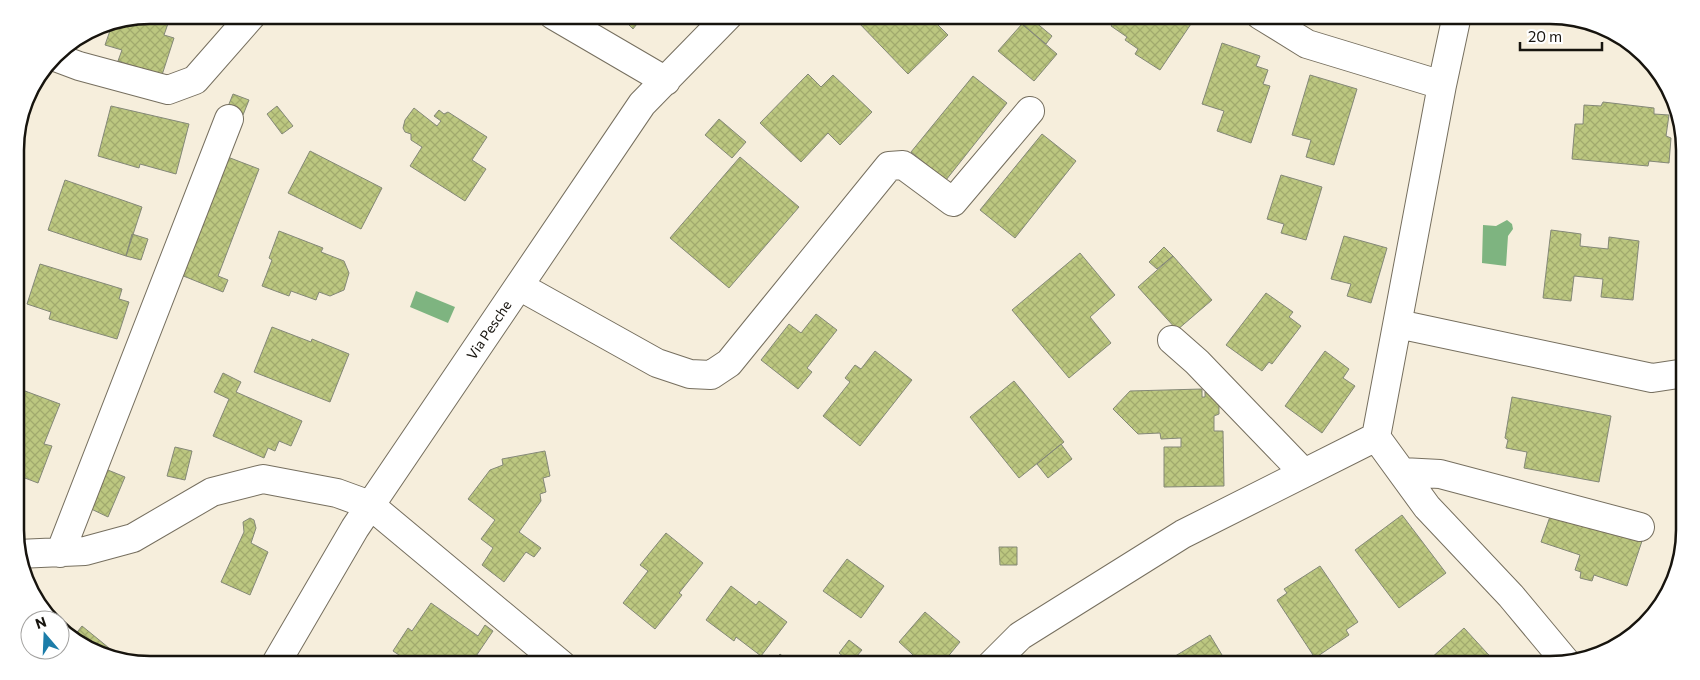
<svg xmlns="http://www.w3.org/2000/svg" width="1700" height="680" viewBox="0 0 1700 680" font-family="Commissioner,sans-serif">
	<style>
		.water { fill: #7eb480 }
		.building { fill: url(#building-cross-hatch); stroke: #848877 }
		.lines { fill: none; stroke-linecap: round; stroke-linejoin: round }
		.minor-casing { stroke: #766f5f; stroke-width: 30 }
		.minor { stroke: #fff; stroke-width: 28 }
		.labels { text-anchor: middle; stroke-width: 4; stroke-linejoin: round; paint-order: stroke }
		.street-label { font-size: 14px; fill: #17140e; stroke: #fff }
		.rim { fill: none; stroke: #17140e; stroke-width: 2.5 }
	</style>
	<defs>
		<pattern id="building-cross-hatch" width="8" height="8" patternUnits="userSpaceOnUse" patternTransform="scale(1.25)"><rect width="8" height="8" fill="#bcc780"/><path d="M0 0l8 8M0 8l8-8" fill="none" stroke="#a1aa6d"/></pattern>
	</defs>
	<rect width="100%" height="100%" fill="#f6eedc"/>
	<path class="water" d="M1507,220L1512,224L1513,229L1508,236L1506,266L1482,263L1483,225L1496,226Z
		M416,291L455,307L448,323L410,307Z"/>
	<path class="building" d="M150,15H171L164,35L174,38L162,75L118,61L122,50L105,45L113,22Z
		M619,15H644L633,29Z
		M863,15H928L948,35L908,74L857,21Z
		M1118,15H1197L1160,70L1135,54L1138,49L1125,40L1127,37L1111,26Z
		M1386,15H1425L1423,22Z
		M1028,16L1052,36L1046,44L1022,24Z
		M1022,24L1057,54L1034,81L998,51Z
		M1222,43L1260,56L1256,66L1268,70L1263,84L1270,86L1251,143L1217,131L1224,111L1202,104Z
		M808,74L821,87L833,75L872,112L840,145L828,133L801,162L760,123Z
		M1310,75L1357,89L1334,165L1306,157L1311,140L1292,135Z
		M973,76L1007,103L946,180L911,152Z
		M233,94L249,100L243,115L227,109Z
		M1603,102L1654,108V114L1669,115L1666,136L1671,138L1669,163L1649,161L1648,166L1572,159L1575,124H1583L1584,105L1601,106Z
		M111,106L189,124L176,174L140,164L139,168L98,156Z
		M277,106L293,126L282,134L267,114Z
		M414,108L437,126L441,121L434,116L439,110L444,114L448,112L487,137L472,160L486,169L465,201L410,166L422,147L411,140V134L405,132L403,128L405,120Z
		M719,119L746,142L732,158L705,135Z
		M1042,134L1076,161L1015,238L980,210Z
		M310,151L382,188L361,229L288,193Z
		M225,156L259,169L218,276L228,280L223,292L181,275L199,226L202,228Z
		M740,157L799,207L729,288L670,238Z
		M1281,175L1322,187L1306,240L1281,233L1284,224L1267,219Z
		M65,180L142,207L126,256L48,230Z
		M1551,230L1581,234L1580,246L1608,249L1609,237L1639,241L1633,300L1601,297L1603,279L1574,276L1571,301L1543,298Z
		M279,231L323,248L321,252L344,261L349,273L344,290L330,296L319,292L316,300L291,291L289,296L262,286L272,260L269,258Z
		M132,234L148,239L141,260L126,256Z
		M1344,236L1387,248L1371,303L1347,296L1351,284L1331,279Z
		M1164,247L1173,256L1157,269L1149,262Z
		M1080,253L1115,295L1090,317L1111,343L1069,378L1012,310Z
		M1173,256L1212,300L1177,330L1138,287Z
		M40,264L122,289L119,299L129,302L117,339L49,319L51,312L27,304Z
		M1266,293L1293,312L1289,317L1301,326L1272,364L1269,362L1262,371L1226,345Z
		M816,314L837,330L807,368L812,372L798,389L761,360L789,324L801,333Z
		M272,327L311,342L312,339L349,354L330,402L254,372Z
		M875,351L912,380L860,446L823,416L850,382L845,378L855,365L861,369Z
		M1325,351L1349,369L1343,378L1355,386L1322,433L1285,406Z
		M223,373L241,382L236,392L302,421L291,446L279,441L275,451L268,448L264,458L213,436L229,399L214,392Z
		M1014,381L1064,442L1019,478L970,417Z
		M17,388L60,404L44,444L52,446L38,483L17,475Z
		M1202,389V397H1205V392L1219,391V414L1214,416V431H1223L1224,486L1164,487V447H1181V438L1161,439L1160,433L1138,434L1113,409L1130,391Z
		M1512,397L1611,416L1599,482L1524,468L1527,452L1506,448L1508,440L1505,438Z
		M1061,444L1072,459L1048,478L1037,464Z
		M175,447L192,451L185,480L167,476Z
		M545,451L550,476L543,478L546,492L540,494L541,501L519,532L541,548L534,557L526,552L504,582L482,565L493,548L481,539L495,520L468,499L490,470L503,465L502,459Z
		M103,468L125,477L108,517L87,507Z
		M1552,511L1642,541L1627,586L1594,575L1592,581L1580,578L1581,572L1575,570L1580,555L1541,542Z
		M1402,515L1446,573L1399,608L1355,550Z
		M250,518L254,520L256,528L251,543L268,552L250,595L221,582L244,532L243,522Z
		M666,533L703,563L679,593L682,595L655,629L623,603L648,571L640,565Z
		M999,547H1017V565H1000Z
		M847,559L884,586L861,618L823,591Z
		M1320,566L1358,622L1346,630L1349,635L1315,658L1277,600L1287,593L1284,589Z
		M731,586L756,605L759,601L787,622L761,656L736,637L734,641L706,620Z
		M431,603L478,636L485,625L493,631L470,665H427L424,663L422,665H414L393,651L408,628L412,631Z
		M925,612L960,642L941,665H924L899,642Z
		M82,626L125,661L107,658L74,636Z
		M1464,628L1498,665H1431L1428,661Z
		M1210,635L1228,665H1169L1167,661Z
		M849,640L862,650L851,663L839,653Z
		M780,654L793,665H770Z"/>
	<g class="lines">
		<g class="minor-casing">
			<path id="minor" d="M553,15L666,81
				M1260,15L1307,44L1442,85
				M1457,15L1442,85L1376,437L1427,507L1511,596L1566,662
				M55,57L79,66L168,90L195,80L252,15
				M519,286L657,363L690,374L711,375L729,363L889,166L903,165L953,202L1030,111
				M1398,324L1652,378L1685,373
				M1172,340L1197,362L1304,473
				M1402,472L1440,474L1640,527
				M60,553L229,119
				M18,554L85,551L133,538L212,492L263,479L337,493L370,505L562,665
				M275,665L355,528L642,104L729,15
				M991,665L1020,636L1183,534L1376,437"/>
		</g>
		<use href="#minor" class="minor"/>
	</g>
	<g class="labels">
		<g class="street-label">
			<text transform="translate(489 330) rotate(-56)" y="5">Via Pesche</text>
		</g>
	</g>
	<path d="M0 0H1700V680H0ZM150 24H1550A126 126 0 0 1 1676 150V530A126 126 0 0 1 1550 656H150A126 126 0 0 1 24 530V150A126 126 0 0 1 150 24Z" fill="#fff" fill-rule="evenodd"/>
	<path class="rim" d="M150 24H1550A126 126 0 0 1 1676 150V530A126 126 0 0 1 1550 656H150A126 126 0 0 1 24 530V150A126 126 0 0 1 150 24Z"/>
	<g transform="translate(45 635) rotate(341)"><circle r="24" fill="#ffffff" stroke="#a2a19f"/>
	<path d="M0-4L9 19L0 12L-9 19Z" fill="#1c7da9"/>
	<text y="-8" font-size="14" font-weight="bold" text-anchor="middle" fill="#17140e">N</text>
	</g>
	<path d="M1520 42v8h82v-8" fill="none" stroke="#17140e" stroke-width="2.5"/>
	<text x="1528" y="42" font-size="15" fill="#17140e" stroke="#ffffff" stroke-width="4" paint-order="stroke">20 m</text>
</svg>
